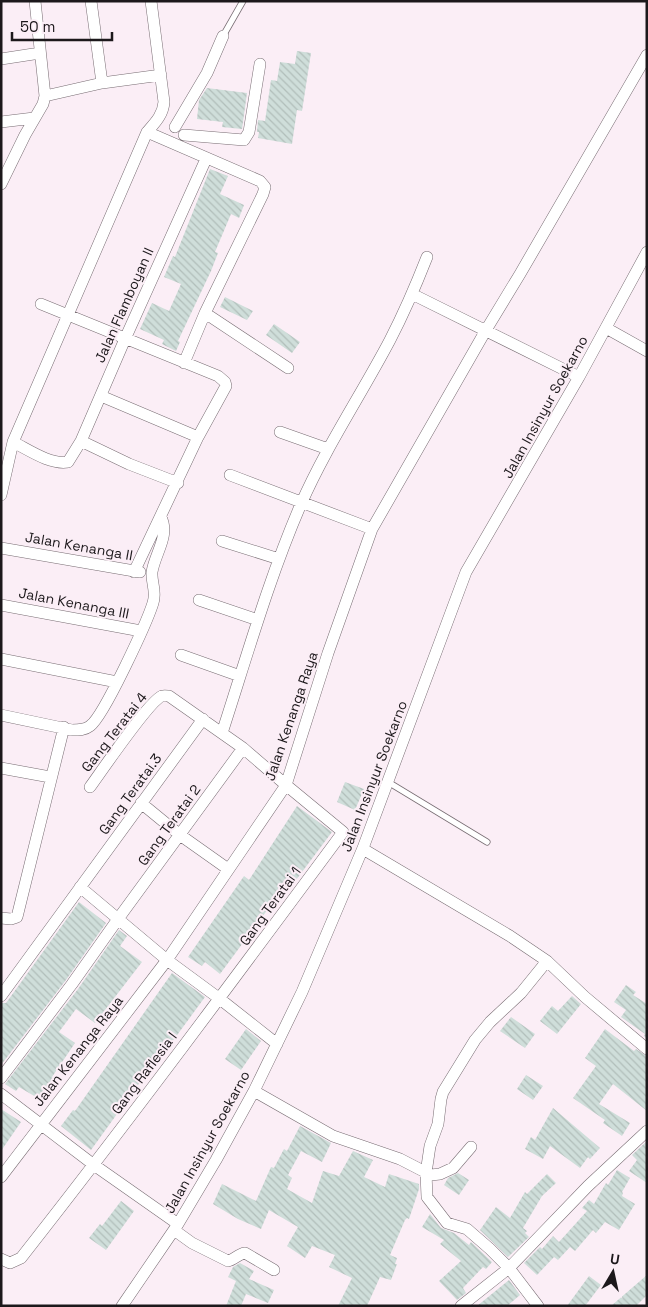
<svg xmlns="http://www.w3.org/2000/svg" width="648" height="1307" viewBox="0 0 648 1307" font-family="'Space Grotesk',sans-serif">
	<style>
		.building { fill: url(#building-back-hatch) }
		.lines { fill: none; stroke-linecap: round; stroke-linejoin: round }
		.lane-casing { stroke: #786d73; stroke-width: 7 }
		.street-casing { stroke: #786d73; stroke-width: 12 }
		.lane { stroke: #fff; stroke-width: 5.5 }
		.street { stroke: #fff; stroke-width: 11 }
		.labels { text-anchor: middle; stroke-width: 4; stroke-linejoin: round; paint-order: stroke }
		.street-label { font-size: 14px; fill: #1c181b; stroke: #fbeef6 }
	</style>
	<defs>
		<pattern id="building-back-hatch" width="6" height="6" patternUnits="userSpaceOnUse" patternTransform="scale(1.25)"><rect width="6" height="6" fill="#cfdeda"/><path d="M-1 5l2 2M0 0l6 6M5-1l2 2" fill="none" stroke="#b1beba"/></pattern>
	</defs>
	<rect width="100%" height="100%" fill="#fbeef6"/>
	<path class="building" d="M297,51L311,53L302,111L297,110L292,144L258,138L259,132H257L258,120L265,121L271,80L277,81L280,62L295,64Z
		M207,88L247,93L242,129L222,127L223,122L197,119L199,100Z
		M210,169L228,176L220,194L244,205L239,218L231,214L215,252L218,253L211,271L178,341L180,342L176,351L162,344L164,340L140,329L152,303L169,311L181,284L164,277L173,256L175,257Z
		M225,297L253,311L247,320L220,307Z
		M274,324L300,342L292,353L266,335Z
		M345,782L364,789L355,810L337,802Z
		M297,806L332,832L272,912L268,909L220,974L205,962L202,966L188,957L244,876L249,880Z
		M79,902L106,923L66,980L1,1065V1003H6Z
		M119,930L127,936L120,946L142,962L95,1023L76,1009L59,1032L75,1043L52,1077L54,1079L41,1100L19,1087L16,1091L5,1084L78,989Z
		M172,973L205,997L153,1068L151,1067L91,1150L61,1126L73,1110L75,1111Z
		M626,985L636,992L633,995L647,1004V1039L644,1036L645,1034L621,1017L626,1010L614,1002Z
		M572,996L581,1004L557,1034L540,1021L552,1006L558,1011Z
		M511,1017L535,1034L525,1048L500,1031Z
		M246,1029L261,1041L241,1070L225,1059Z
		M605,1029L634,1051L636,1049L647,1056V1111L613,1084L599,1104L630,1123L622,1136L603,1123L605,1120L573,1098L596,1066L585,1058Z
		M526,1075L543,1086L533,1100L517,1089Z
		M553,1108L600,1148L590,1159L588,1157L580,1168L550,1146L543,1159L525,1149L531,1137L535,1140Z
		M1,1109L21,1122L1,1151Z
		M300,1126L331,1143L322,1162L301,1151L288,1175L292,1178L287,1189L312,1203L323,1171L339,1176L353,1151L373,1160L364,1177L385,1187L389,1174L419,1184V1189L409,1219L407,1218L405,1220L390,1255L397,1258L395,1264H397L391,1280L380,1277L367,1306H338L352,1278L329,1267L335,1255L312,1246L305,1258L287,1246L298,1227L269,1210L261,1229L238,1219L213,1204L222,1184L256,1201L271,1167L274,1168L284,1149L287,1151Z
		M647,1141V1183L629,1171L637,1160L632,1155Z
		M617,1170L630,1178L622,1192L623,1193L622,1196L635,1204L619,1230L605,1222L596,1233L593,1230L575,1251L570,1247L558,1260L554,1257L537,1275L524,1263L540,1247L542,1249L553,1236L559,1242L587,1211L582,1208L589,1200L594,1204L606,1183L608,1185Z
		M458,1173L469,1180L459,1195L444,1185L448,1178Z
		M547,1174L556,1183L542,1196L523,1228L527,1231L525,1233L529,1237L508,1257L480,1230L496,1207L510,1218L525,1192L527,1194Z
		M121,1201L134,1211L106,1250L89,1238L100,1224L102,1226Z
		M430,1214L441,1228L454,1233L469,1245L471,1242L492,1262L486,1269L483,1267L463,1288L466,1293L457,1300L439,1281L461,1261L440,1244L444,1240L422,1227Z
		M240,1263L254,1271L249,1279L274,1290L268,1303L246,1294L241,1306H226L236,1281L228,1277L233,1267Z
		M647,1275V1295L636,1306H611Z
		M589,1276L601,1285L585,1306H567Z
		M509,1280L520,1295L507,1306H477Z"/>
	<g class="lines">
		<g class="lane-casing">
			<path id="lane" d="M223,36L243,1
				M388,782L487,842"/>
		</g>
		<g class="street-casing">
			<path id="street" d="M91,1L102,83
				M1,59L40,53
				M45,96L102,83L161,75
				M1,122L34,118
				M175,127L207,73L223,36
				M147,132L260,181L265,187L263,194L205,313L184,363
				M184,135L244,140L249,132L260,64
				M1,184L25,135L43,104L45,96L35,1
				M412,294L579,377
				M41,304L218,376L225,382L226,386L198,437L134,572
				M205,313L288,368
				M606,328L647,351
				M101,396L198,437
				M280,432L328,449
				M81,441L129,464L178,483
				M13,442C29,450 50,465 68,462L81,441L125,339L206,159
				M230,475L372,529
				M1,495L13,442L147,132C155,123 163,115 164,102L151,1
				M222,541L279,559
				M1,548L140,572
				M199,600L258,620
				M1,605L141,631
				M181,655L240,676
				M1,659L117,682
				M1,715L72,730C79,730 85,730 90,726C104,716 147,622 153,603C157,591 151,583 152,572C155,553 170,536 161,517
				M222,733C247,656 269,578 301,504C326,447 361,395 390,340C404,313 416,285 427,257
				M1,768L50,777
				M141,803L180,835L228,869
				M363,849L510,936L547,961L585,997L647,1049
				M80,887L167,960L220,999L277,1044
				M1,918L11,919L17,917L64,727
				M1,996L203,719
				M1,1078L72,984L118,919L243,748
				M254,1091L333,1136L400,1159L431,1175L440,1174L453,1168L471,1147
				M1,1094L94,1165L178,1224
				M1,1177L167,960L286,785L328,653L372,529L486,330L520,274L647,55
				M174,1230L192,1243L228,1261C234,1260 238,1254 245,1253L274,1270
				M1,1259L10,1263L21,1258C131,1118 237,975 343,832L286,785L243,748L169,696C168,696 163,695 162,696C149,701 101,772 90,787
				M122,1306L178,1224L216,1160L254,1091L302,992L363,848L466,572L579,377L647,252
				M461,1306L509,1268L588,1186L647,1131
				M538,1306L509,1268L490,1249L467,1229L447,1223L427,1197L426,1173L430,1146L438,1124L441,1099L443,1092L475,1040L490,1022L521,993L547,961"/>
		</g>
		<use href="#lane" class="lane"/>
		<use href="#street" class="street"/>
	</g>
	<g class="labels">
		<g class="street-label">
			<text transform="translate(124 305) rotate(-66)" y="5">Jalan Flamboyan II</text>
			<text transform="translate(545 407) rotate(-61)" y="5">Jalan Insinyur Soekarno</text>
			<text transform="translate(79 546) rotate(10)" y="5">Jalan Kenanga II</text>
			<text transform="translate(74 603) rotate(11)" y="5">Jalan Kenanga III</text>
			<text transform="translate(291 716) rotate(-71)" y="5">Jalan Kenanga Raya</text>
			<text transform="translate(114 732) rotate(-52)" y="5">Gang Teratai 4</text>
			<text transform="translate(374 776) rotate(-69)" y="5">Jalan Insinyur Soekarno</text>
			<text transform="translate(130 794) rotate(-54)" y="5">Gang Teratai.3</text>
			<text transform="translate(169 825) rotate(-54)" y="5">Gang Teratai 2</text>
			<text transform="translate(270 906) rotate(-54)" y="5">Gang Teratai 1</text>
			<text transform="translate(78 1051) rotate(-52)" y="5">Jalan Kenanga Raya</text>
			<text transform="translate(144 1073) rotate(-53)" y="5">Gang Raflesia l</text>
			<text transform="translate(207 1142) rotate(-61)" y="5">Jalan Insinyur Soekarno</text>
		</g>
	</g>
	<rect width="648" height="1307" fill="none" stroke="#1c181b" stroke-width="5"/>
	<g transform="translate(613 1272) rotate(9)" stroke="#fbeef6" stroke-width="4" paint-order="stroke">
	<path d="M0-4L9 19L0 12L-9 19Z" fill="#1c181b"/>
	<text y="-8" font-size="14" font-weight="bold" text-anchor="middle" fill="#1c181b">U</text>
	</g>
	<path d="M12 32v8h100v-8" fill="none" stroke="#1c181b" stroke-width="2.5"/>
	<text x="20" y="32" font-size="15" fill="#1c181b" stroke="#fbeef6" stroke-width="4" paint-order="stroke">50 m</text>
</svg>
